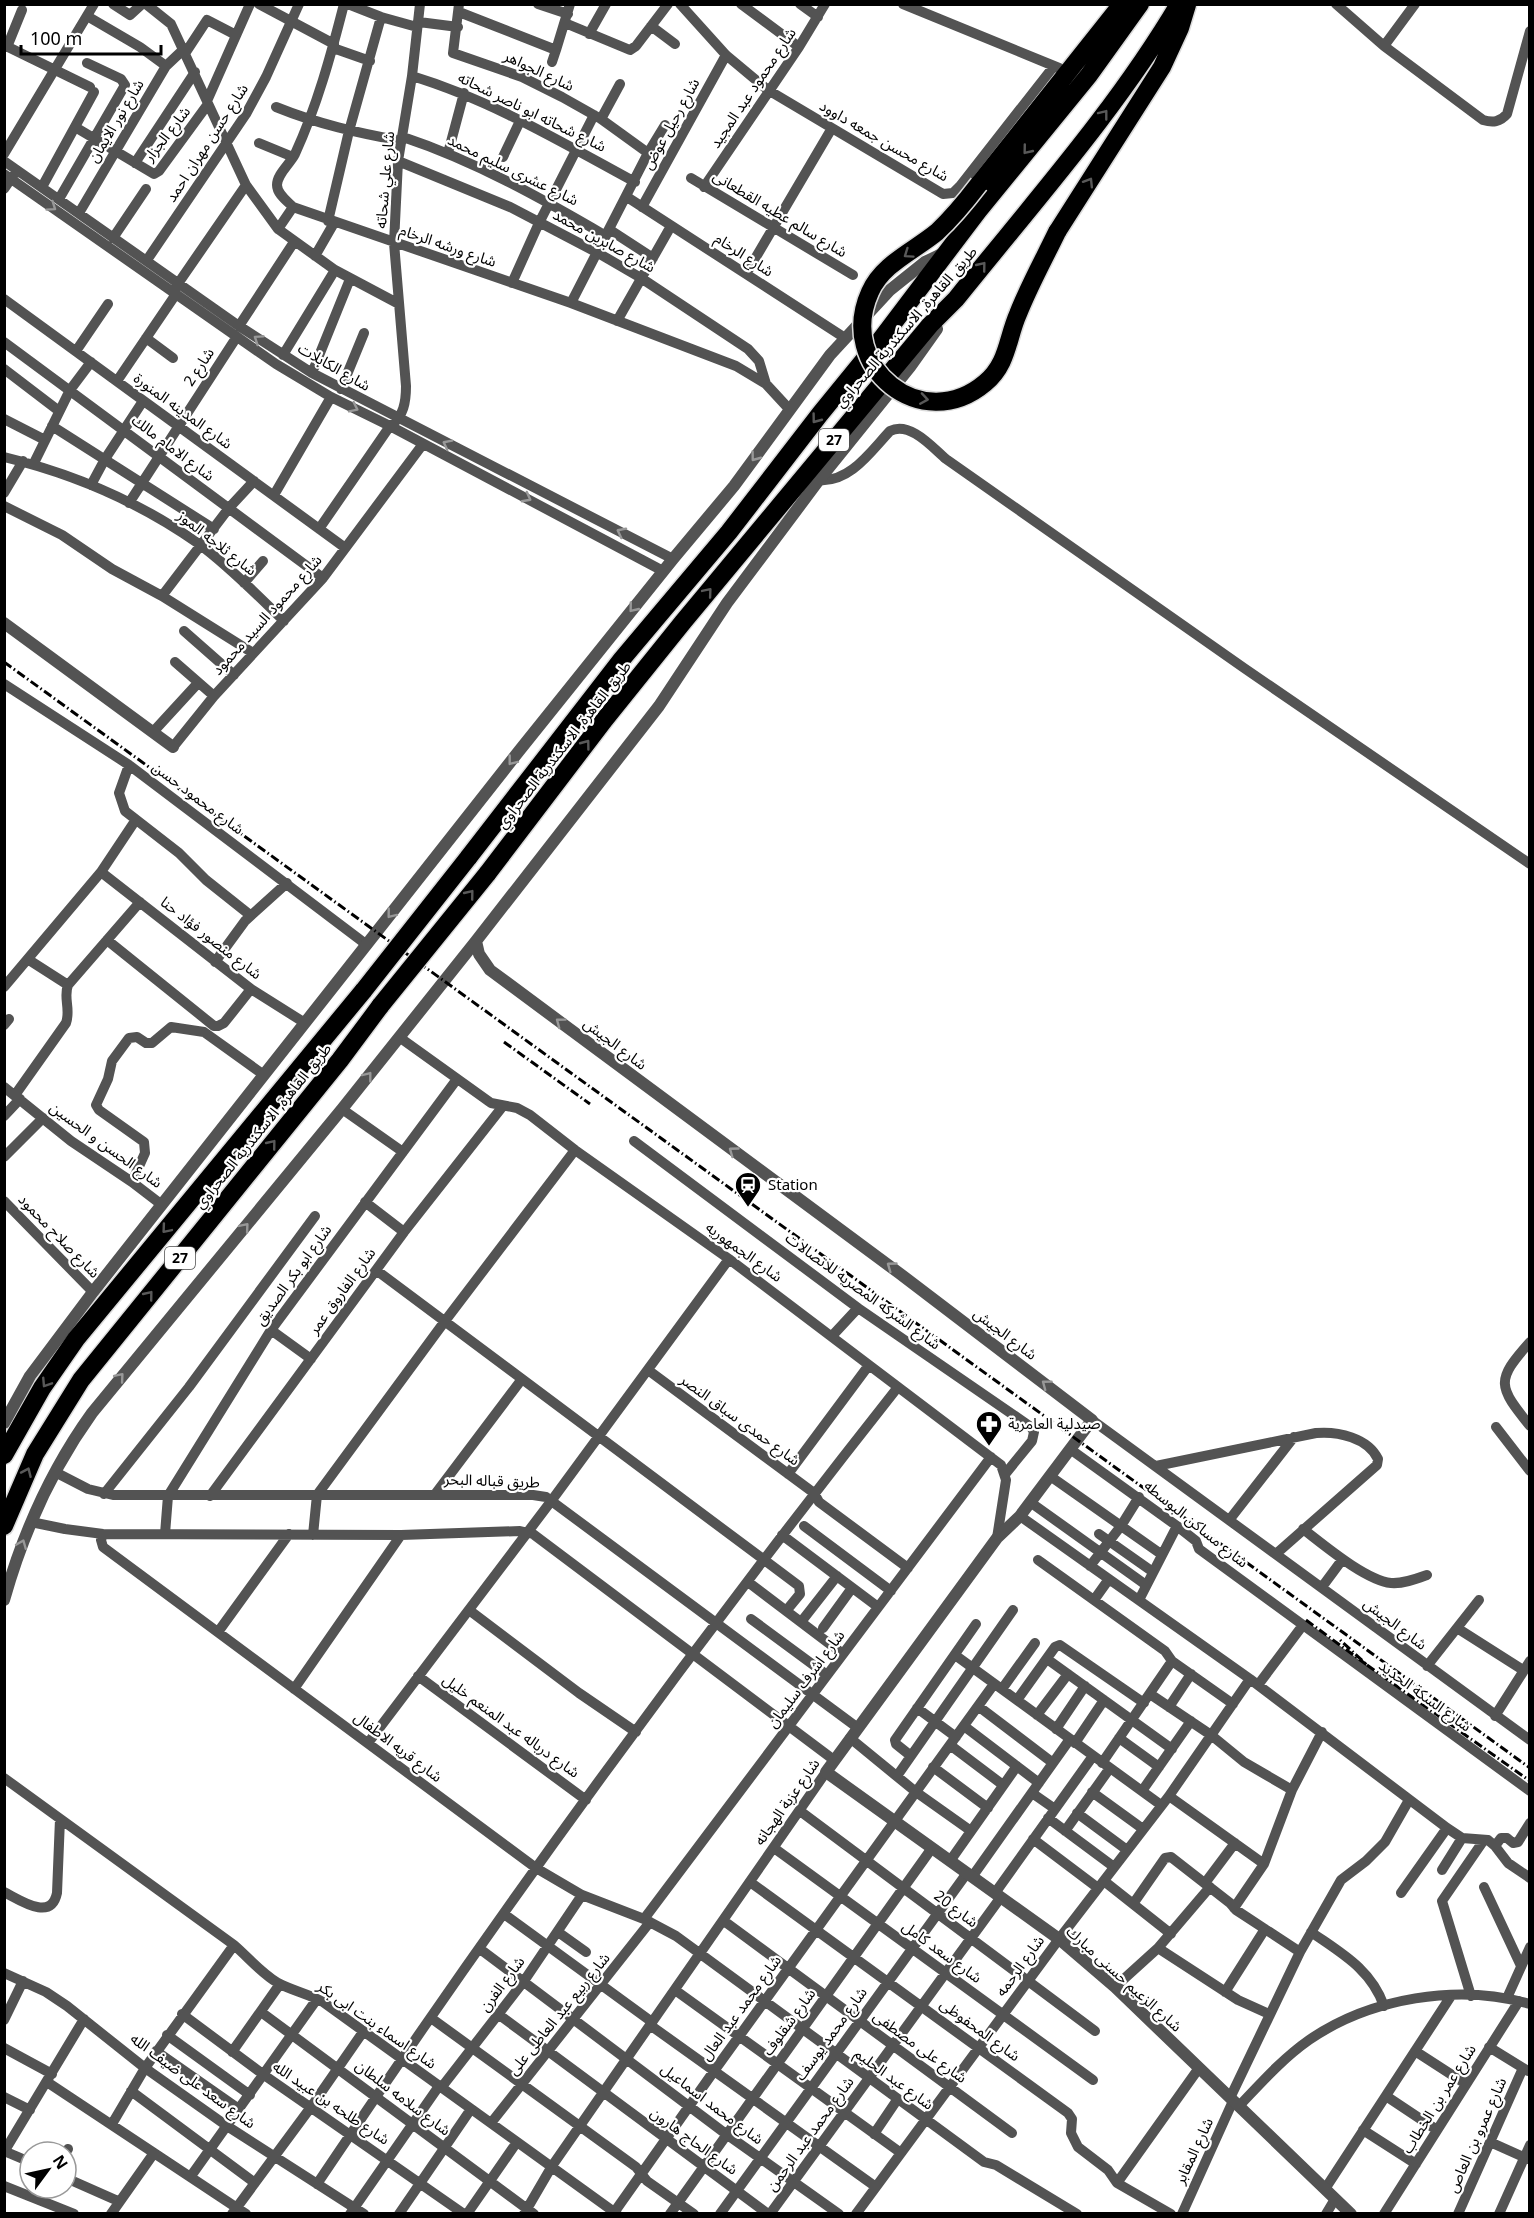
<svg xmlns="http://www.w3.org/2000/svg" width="1534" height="2218" viewBox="0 0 1534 2218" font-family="'Noto Sans','Noto Sans Arabic',sans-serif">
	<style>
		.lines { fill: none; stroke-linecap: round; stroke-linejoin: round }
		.motorway-casing { stroke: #dbdbdb; stroke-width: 21 }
		.minor { stroke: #535353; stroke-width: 10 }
		.tertiary { stroke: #535353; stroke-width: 12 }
		.motorway { stroke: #000; stroke-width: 18 }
		.rail { stroke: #000; stroke-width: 3; stroke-dasharray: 9 3 1.5 3; stroke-linecap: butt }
		.motorway-bridge-casing { stroke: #dbdbdb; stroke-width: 21; stroke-linecap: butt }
		.motorway-bridge { stroke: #000; stroke-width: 18 }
		.oneway { stroke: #595959 }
		.oneway2 { stroke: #989898 }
		.labels { text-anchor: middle; stroke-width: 4.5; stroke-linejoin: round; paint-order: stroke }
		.shield { fill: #fff; stroke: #4c4c4c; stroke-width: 1.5 }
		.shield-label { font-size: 14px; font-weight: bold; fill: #000 }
		.street-label { font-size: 15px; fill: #000; stroke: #fff }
		.poi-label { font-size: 15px; fill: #000; stroke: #fff; text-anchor: start }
	</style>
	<rect width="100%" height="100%" fill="#fff"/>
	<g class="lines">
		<g class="motorway-casing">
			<path id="motorway" d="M979,184L1122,4
				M1057,232L1162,67L1180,28L1187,5
				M468,858L622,659L729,532L820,414L882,338L978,211L1089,75L1140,4
				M487,874L605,719L683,622L930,325L956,299C1032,204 1117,109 1179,4
				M4,1455L42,1388L76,1339L364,990
				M4,1526L35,1454L81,1380L340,1060L381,1005"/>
		</g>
		<path class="minor" d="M113,4L130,15L142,4
			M146,4L171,24L246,185L278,229L335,270L399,304
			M259,4L334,44
			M344,4C331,55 317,106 295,154C290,164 277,174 277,185C277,194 287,201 293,207L571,303L736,366L766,384L790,410
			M348,4L381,17L417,27
			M459,4L453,53L522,77L562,97L601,119L648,153
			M538,4L568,14
			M680,4L726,55L768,90L943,194L953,193L960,186L1054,66
			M741,4L799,47
			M800,4L818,17
			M903,4L1059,68
			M1336,4L1384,46L1483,120C1493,123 1500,122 1507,114L1530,31
			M459,12L556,50L552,62
			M87,16L140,47L166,66
			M419,22L458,27
			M565,23L630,50L636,46L668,4
			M651,26L675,44
			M589,34L606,4
			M4,45L90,87
			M1384,46L1415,4
			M7,47L22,10
			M333,48L370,61
			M556,50L570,4
			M186,52L207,20L236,35
			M412,76C491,100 563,143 635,182
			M207,101L250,4
			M276,107C318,124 358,133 402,141
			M601,119L620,84
			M75,127L154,174L159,171L208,104
			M403,137C475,161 541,198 606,236
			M259,143L293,157
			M448,153L464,93
			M4,154L94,4
			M503,157L520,121
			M4,161L239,326L312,373L673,559
			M398,161L510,207L598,253L641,278L748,349L759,361L766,384
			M135,163L195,72
			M4,174L276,364L331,397L390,426L663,571
			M691,178L853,275
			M42,187L94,92
			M704,187L799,47L825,4
			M4,189L15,173
			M627,197L845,338
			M59,199L125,85L121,79L87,63
			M642,207L726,55
			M79,213L166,66L184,49
			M328,221L349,131L381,17
			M278,229L293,207
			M610,230L653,258
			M113,238L146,189
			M315,256L334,223
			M147,260L246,114L266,77L299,4
			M746,274L832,128
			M512,283L539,223L594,115
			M175,288L246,185
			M4,299L344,547
			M571,303L648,153L665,125
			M617,321L671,226
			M239,326L294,242
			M146,338L173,358
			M4,342L323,578
			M76,351L108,304
			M283,355L335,270
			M4,369L59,411
			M312,373L350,279
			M117,381L176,294
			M341,389L364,333
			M4,419L45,440
			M52,426L214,529
			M4,457C74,474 141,503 199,544C230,567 257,595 284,621
			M34,463L70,390L91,362
			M819,480C850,483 871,451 890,431C910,421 932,447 946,459L1244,668L1530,864
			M91,485L105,459L143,401
			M4,493L23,461
			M274,495L331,397
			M129,503L236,338
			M4,506L62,535L112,569L162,596L253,653
			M319,529L390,426C404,417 406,401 406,386L394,243L398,161L412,76L420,4
			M244,583L263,561
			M162,596L229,508L254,481
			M184,631L234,675
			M175,662L214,696
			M4,684L129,765L367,945
			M153,732L198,683
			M173,747L214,696L323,578L423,444
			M129,765L119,793L125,811L179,853L206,880L250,915
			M101,872L251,989L305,1023
			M107,940L214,1026H218L224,1023L251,989
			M29,960L68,985
			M215,962L245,921L287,883
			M4,987L101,872L135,821
			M4,1025L9,1019
			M399,1037L491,1103L517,1108L530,1115L575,1150L729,1259L1001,1465L1006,1480L997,1538
			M4,1087L71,1141L132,1182L162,1205
			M15,1095L66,1023C71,1009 63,998 68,985L140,902
			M342,1109L403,1152
			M4,1116L20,1099
			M634,1141L858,1308L1031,1427L1034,1432L1032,1441L1006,1473
			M4,1157L43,1118
			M132,1182L145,1153L144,1142L99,1110L96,1105L108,1079L112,1061L129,1038L137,1037L146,1043H152L171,1027L204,1032L264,1075
			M4,1201L93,1292
			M365,1202L404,1232
			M376,1270L799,1586L800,1594L786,1611
			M271,1330L311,1359
			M832,1336L858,1308
			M1530,1342C1495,1381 1498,1386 1530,1426
			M648,1370L814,1493L819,1502L908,1568
			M1092,1420L1530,1740
			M1496,1427L1530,1471
			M1070,1449L1177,1526L1196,1541L1199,1549L1530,1791
			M1156,1466L1316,1433C1338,1431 1368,1438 1378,1459L1377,1465L1277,1553
			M55,1472L88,1489L113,1495H533L546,1497L858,1728
			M788,1474L869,1365
			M1050,1476L1161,1554
			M436,1493L522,1379
			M104,1494L189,1387L315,1216
			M210,1496L404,1232L503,1106
			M1030,1502L1146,1585
			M1020,1516L1250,1679L1447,1828L1462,1838L1488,1840L1495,1846L1508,1863L1530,1878
			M1230,1519L1294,1437
			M31,1522L65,1529L103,1534L401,1535L520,1531L533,1534L834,1760
			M804,1526L891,1591
			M1303,1529C1324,1545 1365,1580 1391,1583C1403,1584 1416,1579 1427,1575
			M103,1534L101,1540L103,1547L536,1868L582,1895L644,1919L676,1936L984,2162L996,2165L1077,2214
			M165,1534L168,1496L271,1330L457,1079
			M1099,1534L1153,1572
			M313,1535L317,1495L445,1321L575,1150
			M782,1535L878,1607
			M1038,1560L1165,1651L1172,1661L1233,1704
			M1090,1566L1121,1526L1139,1497
			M748,1582L843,1654
			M1322,1587L1342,1560
			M1094,1600L1109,1579
			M1139,1600L1177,1526
			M469,1610L579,1693L636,1732
			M751,1619L827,1675
			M801,1622L837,1576
			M823,1628L852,1588
			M1457,1628L1523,1670
			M218,1632L289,1534
			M955,1655L1161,1805
			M1047,1659L1172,1749
			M1427,1666L1479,1600
			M418,1676L586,1800
			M1258,1685L1303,1625
			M294,1689L401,1535
			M1002,1689L1035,1643
			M1150,1694L1211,1735L1244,1762L1292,1790
			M1017,1700L1055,1647L1060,1645L1144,1703
			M978,1706L1053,1763
			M1169,1707L1191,1674
			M917,1708L956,1737
			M1037,1715L1068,1674
			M1495,1716L1530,1661
			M964,1726L1039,1783
			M1056,1729L1085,1686
			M850,1738L916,1792L971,1831
			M1119,1738L1159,1767
			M368,1743L552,1500L729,1259
			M1075,1743L1104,1700
			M950,1745L1003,1785
			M911,1756L896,1744L895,1740L976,1624
			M1102,1763L1172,1661
			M933,1767L988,1808
			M897,1776L1013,1610
			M4,1778L234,1945C249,1958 261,1973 278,1983C293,1991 309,1994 323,2002L617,2214
			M1142,1791L1191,1721
			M1092,1792L1143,1829
			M1032,1793L1055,1809
			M1169,1796L1264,1864
			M800,1811L1095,2031
			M1077,1813L1127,1850
			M1048,1818L1114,1867
			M1065,1831L1110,1768
			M1033,1839L1098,1888
			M1495,1846L1501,1838H1507L1513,1843L1518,1842L1530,1823
			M774,1848L1093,2080
			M950,1861L1017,1766
			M1442,1870L1462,1838
			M972,1877L1070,1739
			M1104,1881L1171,1934
			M750,1882L1068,2113L1072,2119L1071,2133L1078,2147L1108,2170L1117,2183L1171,2214
			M1205,1883L1235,1843
			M1484,1887L1521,1966
			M4,1892C20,1900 51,1922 57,1893L60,1819
			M995,1893L1093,1756
			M1401,1893L1447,1828
			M1133,1904L1165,1858L1171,1857L1230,1903L1236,1910L1300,1952
			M1234,1908L1264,1864L1292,1790L1322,1732
			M504,1914L652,2022
			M644,1919L991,1457
			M724,1921L1012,2133
			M558,1932L586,1952
			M1311,1932C1341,1953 1371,1969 1384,2006
			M1158,1948L1238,2000L1269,2014
			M480,1949L726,2134L839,2214
			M4,1973L46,1992L67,2006L145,2068L227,2126L364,2214
			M1115,1987L1158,1948L1210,1887
			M675,1990L901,2153
			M1225,1992L1265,1929
			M1471,1996L1442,1901L1484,1840
			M1507,1998L1530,1947
			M261,2012L534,2214
			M182,2014L264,2075L464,2214
			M498,2014L768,2214
			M431,2018L636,2167L647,2181L694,2214
			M4,2020L23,1981
			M650,2025L876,2187
			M167,2035L250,2095
			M1489,2047L1528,2071
			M4,2048L52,2074
			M156,2051L239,2109
			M1415,2051L1466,2084
			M232,2052L280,1984
			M47,2082L246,2214
			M441,2088L524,1981L582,1895
			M131,2091L255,2183
			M1386,2096L1437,2130
			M4,2097L30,2110
			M1230,2098L1300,1952L1341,1880L1366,1861L1385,1842L1409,1800
			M1239,2106C1261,2083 1282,2059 1309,2040C1370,1998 1458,1983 1530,2004
			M491,2123L650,1922
			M112,2124L145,2068L234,1945
			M1363,2130L1416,2164
			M874,2134L897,2100
			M1490,2142L1528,2159
			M4,2151L30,2162
			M4,2152L84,2019
			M66,2152L68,2149
			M191,2176L317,1999
			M66,2178L118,2201
			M1117,2183L1199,2068
			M317,2184C500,1911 694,1645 898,1387
			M4,2186L74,2214
			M1325,2189L1451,1996
			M111,2214L154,2153
			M232,2214L311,2107L363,2032
			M350,2214L439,2086
			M399,2214L471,2109
			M467,2214L517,2142
			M524,2214L552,2166L826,1772
			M613,2214L714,2071L994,1684
			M670,2214L932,1848
			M720,2214L967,1873
			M770,2214L1001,1897
			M856,2214L1059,1939L1169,1796L1250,1679
			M1182,2214L1233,2101
			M1326,2214L1335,2199
			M1384,2214L1519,2001
			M1458,2214L1523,2068
			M1499,2214L1530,2145"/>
		<path class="tertiary" d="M4,623L173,747
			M476,941L479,954L490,970L899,1273L1092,1420L1020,1516L997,1538L826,1772L1059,1939L1115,1987L1351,2214
			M4,1423L30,1376L93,1292L519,751L673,559L734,486L830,355L890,290L925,262L944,253
			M4,1600C23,1533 51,1470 92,1413L342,1109L476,941L659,706L727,603L819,480L910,367L937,329"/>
		<use href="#motorway" class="motorway"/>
		<path class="rail" d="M4,662L1530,1768
			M504,1042L590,1104
			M1306,1620L1367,1665L1338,1638
			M1367,1665L1530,1781"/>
		<g class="motorway-bridge-casing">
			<path id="motorway-bridge" d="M979,184C966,201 953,217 937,232C914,251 882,264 870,292C836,367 922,436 985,383C1008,364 1007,339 1018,314C1029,286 1044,259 1057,232
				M364,990L468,858
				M381,1005L487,874"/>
		</g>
		<use href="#motorway-bridge" class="motorway-bridge"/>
	</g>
	<defs><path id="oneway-chevron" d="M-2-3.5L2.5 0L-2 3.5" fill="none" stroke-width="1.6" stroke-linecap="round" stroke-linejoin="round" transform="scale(1.5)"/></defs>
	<g class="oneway">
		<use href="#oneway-chevron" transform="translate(1104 114) rotate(-52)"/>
		<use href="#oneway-chevron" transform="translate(1027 150) rotate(129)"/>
		<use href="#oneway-chevron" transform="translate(1089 182) rotate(-58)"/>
		<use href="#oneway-chevron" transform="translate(908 254) rotate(145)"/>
		<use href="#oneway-chevron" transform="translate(982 266) rotate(-51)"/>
		<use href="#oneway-chevron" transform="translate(924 399) rotate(9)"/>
		<use href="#oneway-chevron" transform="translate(816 419) rotate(127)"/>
		<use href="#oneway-chevron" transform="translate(708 592) rotate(-50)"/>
		<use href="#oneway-chevron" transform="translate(586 744) rotate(-53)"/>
		<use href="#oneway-chevron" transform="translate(470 894) rotate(-51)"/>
		<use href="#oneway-chevron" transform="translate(272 1144) rotate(-51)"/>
		<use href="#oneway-chevron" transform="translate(166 1229) rotate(130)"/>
		<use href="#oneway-chevron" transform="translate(149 1295) rotate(-51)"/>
		<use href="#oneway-chevron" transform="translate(46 1383) rotate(123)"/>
		<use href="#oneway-chevron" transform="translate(27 1472) rotate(-66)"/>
	</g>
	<g class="oneway2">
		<use href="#oneway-chevron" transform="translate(52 207) rotate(35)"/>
		<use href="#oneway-chevron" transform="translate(258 339) rotate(-146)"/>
		<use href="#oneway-chevron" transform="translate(354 408) rotate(26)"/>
		<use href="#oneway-chevron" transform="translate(447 444) rotate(-153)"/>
		<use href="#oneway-chevron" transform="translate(755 457) rotate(127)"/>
		<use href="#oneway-chevron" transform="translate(527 498) rotate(28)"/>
		<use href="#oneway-chevron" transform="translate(621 532) rotate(-153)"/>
		<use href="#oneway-chevron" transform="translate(633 608) rotate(129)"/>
		<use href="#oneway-chevron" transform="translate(512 761) rotate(128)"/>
		<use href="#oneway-chevron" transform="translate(391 914) rotate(128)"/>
		<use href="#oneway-chevron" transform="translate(560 1022) rotate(-143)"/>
		<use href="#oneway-chevron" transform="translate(368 1076) rotate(-52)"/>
		<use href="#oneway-chevron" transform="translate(733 1151) rotate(-144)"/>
		<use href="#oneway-chevron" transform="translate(245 1227) rotate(-50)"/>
		<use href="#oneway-chevron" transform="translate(891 1266) rotate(-144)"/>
		<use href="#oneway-chevron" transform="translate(120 1377) rotate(-50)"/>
		<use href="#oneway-chevron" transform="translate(1046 1384) rotate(-143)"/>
		<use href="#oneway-chevron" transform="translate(22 1544) rotate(-68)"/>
	</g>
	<defs>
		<g id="station-pin" transform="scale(1.35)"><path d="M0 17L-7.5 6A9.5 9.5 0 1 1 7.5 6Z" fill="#000" stroke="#fff"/><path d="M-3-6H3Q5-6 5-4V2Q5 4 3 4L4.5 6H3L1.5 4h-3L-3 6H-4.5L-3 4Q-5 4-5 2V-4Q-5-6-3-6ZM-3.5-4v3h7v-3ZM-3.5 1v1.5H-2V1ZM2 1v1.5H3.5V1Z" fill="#fff"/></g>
		<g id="pharmacy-pin" transform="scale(1.35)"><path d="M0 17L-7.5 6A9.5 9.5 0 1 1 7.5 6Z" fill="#000" stroke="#fff"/><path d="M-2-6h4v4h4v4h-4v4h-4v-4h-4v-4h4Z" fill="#fff"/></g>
	</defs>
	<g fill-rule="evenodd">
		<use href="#station-pin" x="748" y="1185"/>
		<use href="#pharmacy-pin" x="989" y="1424"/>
	</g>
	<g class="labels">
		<g class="shield">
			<rect x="819" y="429" width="30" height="22" rx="4.5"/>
			<rect x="165" y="1247" width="30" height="22" rx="4.5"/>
		</g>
		<g class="shield-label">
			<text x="834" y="445">27</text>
			<text x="180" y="1263">27</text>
		</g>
		<g class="street-label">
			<text transform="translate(539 71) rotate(25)" y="5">شارع الجواهر</text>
			<text transform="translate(753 88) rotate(-56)" y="5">شارع محمود عبد المجيد</text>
			<text transform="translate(532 112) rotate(26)" y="5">شارع شحاته ابو ناصر شحاته</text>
			<text transform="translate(116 121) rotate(-59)" y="5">شارع نور الايمان</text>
			<text transform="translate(671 124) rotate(-61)" y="5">شارع رحيل عوض</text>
			<text transform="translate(167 134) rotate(-52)" y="5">شارع الجزار</text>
			<text transform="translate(884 141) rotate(30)" y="5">شارع محسن جمعه داوود</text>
			<text transform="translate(207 143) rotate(-57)" y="5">شارع حسن مهران احمد</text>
			<text transform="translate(513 170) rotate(26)" y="5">شارع عشرى سليم محمد</text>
			<text transform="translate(385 180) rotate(-85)" y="5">شارع علي شحاته</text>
			<text transform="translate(780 214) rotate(31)" y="5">شارع سالم عطيه القطعانى</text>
			<text transform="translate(604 241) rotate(29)" y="5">شارع صابرين محمد</text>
			<text transform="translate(448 246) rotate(19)" y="5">شارع ورشه الرخام</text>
			<text transform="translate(744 255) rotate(33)" y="5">شارع الرخام</text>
			<text transform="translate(906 327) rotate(-49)" y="5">طريق القاهرة, الاسكندرية الصحراوي</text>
			<text transform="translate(199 367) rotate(-57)" y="5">شارع 2</text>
			<text transform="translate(334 367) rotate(30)" y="5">شارع الكابلات</text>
			<text transform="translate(183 411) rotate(36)" y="5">شارع المدينه المنورة</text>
			<text transform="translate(173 448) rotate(37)" y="5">شارع الامام مالك</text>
			<text transform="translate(217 543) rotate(38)" y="5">شارع ثلاجه الموز</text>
			<text transform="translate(267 615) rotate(-48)" y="5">شارع محمود السيد محمود</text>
			<text transform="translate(564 745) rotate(-52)" y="5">طريق القاهرة, الاسكندرية الصحراوي</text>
			<text transform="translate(198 798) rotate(37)" y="5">شارع محمود حسن</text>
			<text transform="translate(211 938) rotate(38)" y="5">شارع منصور فؤاد حنا</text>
			<text transform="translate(615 1044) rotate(37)" y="5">شارع الجيش</text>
			<text transform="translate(263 1126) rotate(-51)" y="5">طريق القاهرة, الاسكندرية الصحراوي</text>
			<text transform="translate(106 1145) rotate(36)" y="5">شارع الحسن و الحسين</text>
			<text transform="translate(59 1236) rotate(46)" y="5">شارع صلاح محمود</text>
			<text transform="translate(744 1252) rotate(36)" y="5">شارع الجمهوريه</text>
			<text transform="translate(293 1275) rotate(-54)" y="5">شارع ابو بكر الصديق</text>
			<text transform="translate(342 1291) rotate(-54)" y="5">شارع الفاروق عمر</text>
			<text transform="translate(863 1291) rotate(36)" y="5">شارع الشركه المصريه للاتصالات</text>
			<text transform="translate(1005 1334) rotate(37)" y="5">شارع الجيش</text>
			<text transform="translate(740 1420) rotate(36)" y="5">شارع حمدى سباق النصر</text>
			<text transform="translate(492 1481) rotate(2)" y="5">طريق قباله البحر</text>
			<text transform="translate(1196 1524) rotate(39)" y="5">شارع مساكن البوسطه</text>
			<text transform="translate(1395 1624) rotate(37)" y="5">شارع الجيش</text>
			<text transform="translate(806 1679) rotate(-53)" y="5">شارع اشرف سليمان</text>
			<text transform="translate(1425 1696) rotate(36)" y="5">شارع السكة الحديد</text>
			<text transform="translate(511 1726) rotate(36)" y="5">شارع درباله عبد المنعم خليل</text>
			<text transform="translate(398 1747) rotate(37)" y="5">شارع قريه الاطفال</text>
			<text transform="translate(787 1802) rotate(-55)" y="5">شارع عزبة الهجانه</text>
			<text transform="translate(956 1909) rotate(37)" y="5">شارع 20</text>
			<text transform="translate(942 1952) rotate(36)" y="5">شارع سعد كامل</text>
			<text transform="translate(1020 1966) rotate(-54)" y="5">شارع الرحمه</text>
			<text transform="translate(1124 1979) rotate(42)" y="5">شارع الزعيم حسنى مبارك</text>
			<text transform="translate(502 1984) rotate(-53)" y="5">شارع الفرن</text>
			<text transform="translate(741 2008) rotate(-54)" y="5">شارع محمد عبد العال</text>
			<text transform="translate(559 2014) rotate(-51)" y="5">شارع ربيع عبد العاطى على</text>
			<text transform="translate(789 2022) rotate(-54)" y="5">شارع شقلوف</text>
			<text transform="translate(377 2025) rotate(35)" y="5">شارع اسماء بنت ابى بكر</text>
			<text transform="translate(980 2030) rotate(36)" y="5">شارع المحفوظى</text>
			<text transform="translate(831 2034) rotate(-54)" y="5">شارع محمد يوسف</text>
			<text transform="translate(920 2047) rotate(36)" y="5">شارع على مصطفى</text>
			<text transform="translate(894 2079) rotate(36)" y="5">شارع عبد الحليم</text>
			<text transform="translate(193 2081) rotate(36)" y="5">شارع سعد على ضيف الله</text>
			<text transform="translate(403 2098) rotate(37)" y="5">شارع سلامه سلطان</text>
			<text transform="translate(1439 2099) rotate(-58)" y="5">شارع عمر بن الخطاب</text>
			<text transform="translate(331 2103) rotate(34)" y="5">شارع طلحه بن عبيد الله</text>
			<text transform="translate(712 2104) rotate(37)" y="5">شارع محمد اسماعيل</text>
			<text transform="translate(810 2134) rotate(-54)" y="5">شارع محمد عبد الرحمن</text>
			<text transform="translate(1477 2135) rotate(-66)" y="5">شارع عمرو بن العاص</text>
			<text transform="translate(694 2141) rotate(36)" y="5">شارع الحاج هارون</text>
			<text transform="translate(1194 2151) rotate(-65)" y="5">شارع المقابر</text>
		</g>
		<g class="poi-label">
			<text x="768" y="1190">Station</text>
			<text x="1008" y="1429">صيدلية العامرية</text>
		</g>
	</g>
	<rect width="1534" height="2218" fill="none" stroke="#000000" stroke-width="12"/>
	<g transform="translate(48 2170) rotate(57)"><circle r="28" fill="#ffffff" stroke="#999999" stroke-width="1.5"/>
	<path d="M0-4.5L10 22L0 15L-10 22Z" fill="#000000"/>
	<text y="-9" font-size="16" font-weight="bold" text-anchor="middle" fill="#000000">N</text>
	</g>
	<path d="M21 45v9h140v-9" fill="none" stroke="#000000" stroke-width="3"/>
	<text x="30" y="45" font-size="18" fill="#000000" stroke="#ffffff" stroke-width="4.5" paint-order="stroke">100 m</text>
</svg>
